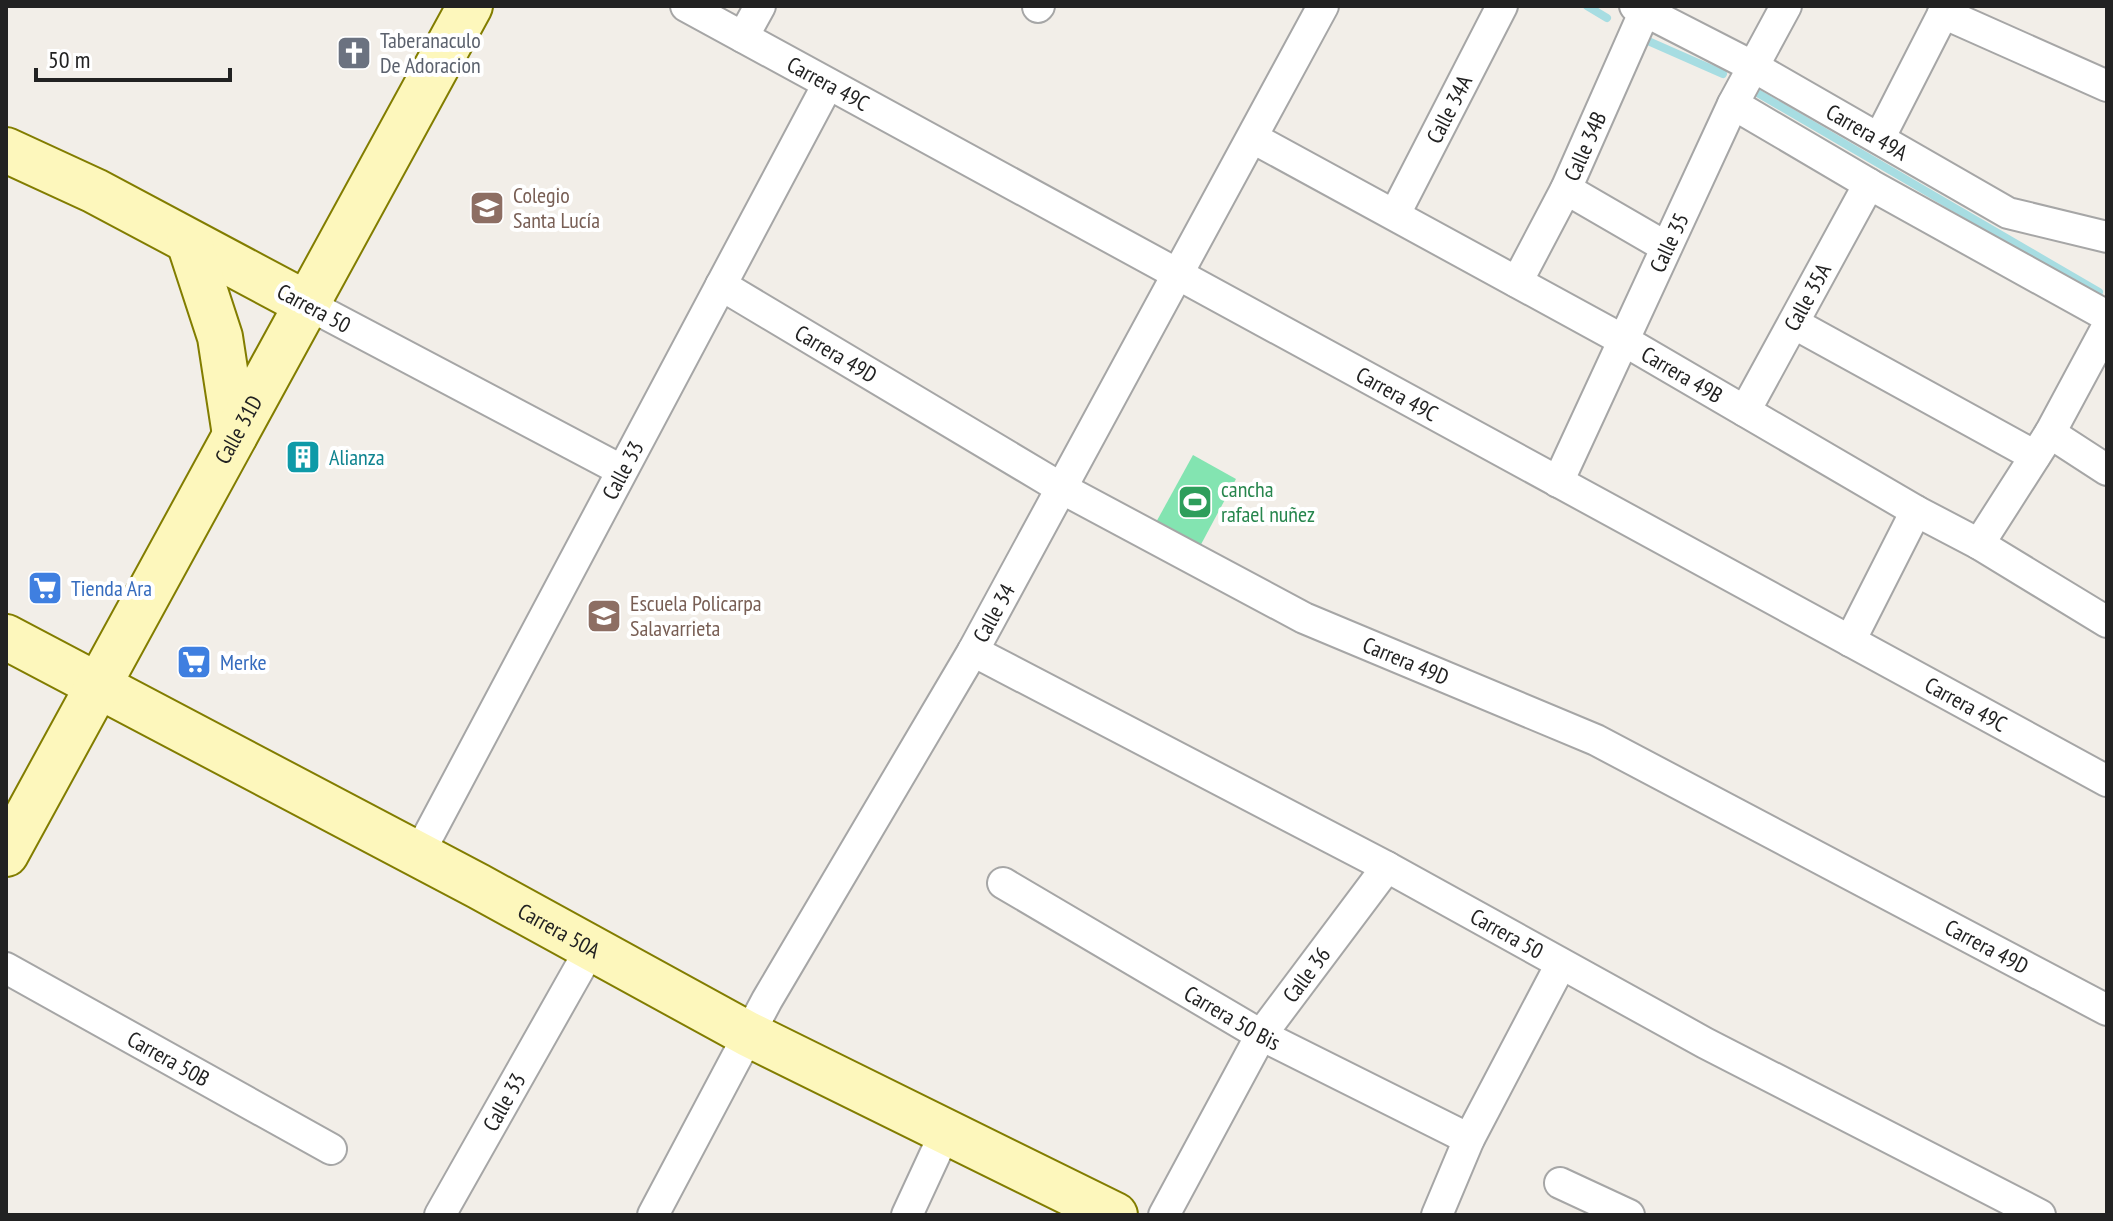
<svg xmlns="http://www.w3.org/2000/svg" width="2113" height="1221" viewBox="0 0 2113 1221" font-family="'PT Sans Narrow',sans-serif">
	<style>
		.pitch { fill: #83e4b1 }
		.lines { fill: none; stroke-linecap: round; stroke-linejoin: round }
		.stream { stroke: #a7dde2; stroke-width: 8 }
		.street-casing { stroke: #a6a6a6; stroke-width: 34 }
		.secondary-casing { stroke: #827d00; stroke-width: 48 }
		.street { stroke: #fff; stroke-width: 30 }
		.secondary { stroke: #fdf7bc; stroke-width: 44 }
		.labels { text-anchor: middle; stroke-width: 8; stroke-linejoin: round; paint-order: stroke }
		.worship-label { font-size: 22px; fill: #5b616d; stroke: #fff; text-anchor: start }
		.street-label { font-size: 22px; fill: #222; stroke: #fff }
		.education-label { font-size: 22px; fill: #785e54; stroke: #fff; text-anchor: start }
		.culture-label { font-size: 22px; fill: #0d838f; stroke: #fff; text-anchor: start }
		.leisure-label { font-size: 22px; fill: #27864d; stroke: #fff; text-anchor: start }
		.shop-label { font-size: 22px; fill: #366cbe; stroke: #fff; text-anchor: start }
	</style>
	<rect width="100%" height="100%" fill="#f2eee8"/>
	<path class="pitch" d="M1193,455L1236,479L1198,550L1154,526Z"/>
	<g class="lines">
		<path class="stream" d="M1587,6L1607,18
			M1639,37L1723,74
			M1754,91L2099,292"/>
		<g class="street-casing">
			<g id="street">
				<path id="s1" d="M686,6L2107,781"/>
				<path id="s2" d="M1635,6L1754,67L2008,213L2107,237"/>
				<path d="M1038,7L1039,6"/>
				<path d="M1943,13L2107,86"/>
				<path d="M743,37L760,6"/>
				<path d="M1733,104L1869,184L2107,316"/>
				<path d="M1880,137L1947,6"/>
				<path id="s3" d="M1253,138L1623,340L1916,511L1979,544L2107,622"/>
				<path d="M1566,189L1666,247"/>
				<path id="s4" d="M1395,214L1502,6"/>
				<path id="s5" d="M1517,282L1566,189L1647,6"/>
				<path id="s6" d="M721,285L1061,488L1304,618L1596,740L2107,1010"/>
				<path d="M307,304L621,470"/>
				<path d="M1795,324L2035,456"/>
				<path id="s7" d="M1745,411L1869,184"/>
				<path d="M2050,433L2107,470"/>
				<path id="s8" d="M1558,482L1733,104L1786,6"/>
				<path d="M1979,544L2050,433L2107,327"/>
				<path d="M1850,641L1916,511"/>
				<path id="s9" d="M973,651L1387,867L1705,1043L2040,1215"/>
				<path id="s10" d="M418,855L828,84"/>
				<path id="s11" d="M1003,883L1261,1035L1469,1139"/>
				<path id="s12" d="M6,968L331,1149"/>
				<path d="M1560,1183L1629,1215"/>
				<path id="s13" d="M440,1215L591,948"/>
				<path id="s14" d="M653,1215L767,1000L973,651L1323,6"/>
				<path d="M907,1215L945,1133"/>
				<path id="s15" d="M1164,1215L1261,1035L1387,867"/>
				<path d="M1437,1215L1469,1139L1561,964"/>
			</g>
		</g>
		<g class="secondary-casing">
			<g id="secondary">
				<path d="M6,150L95,191L307,304"/>
				<path d="M189,242L220,337L235,435"/>
				<path id="s16" d="M6,637L478,886L748,1034L1115,1215"/>
				<path id="s17" d="M6,854L470,6"/>
			</g>
		</g>
		<use href="#street" class="street"/>
		<use href="#secondary" class="secondary"/>
	</g>
	<defs>
		<g id="church-square" transform="scale(1.8)"><rect x="-9" y="-9" width="18" height="18" rx="4" fill="#6b7280" stroke="#fff"/><path d="M-1.2-6h2.4v3.5h3.3v2.4h-3.3V6h-2.4V-.1h-3.3v-2.4h3.3Z" fill="#fff"/></g>
		<g id="school-square" transform="scale(1.8)"><rect x="-9" y="-9" width="18" height="18" rx="4" fill="#8d6e63" stroke="#fff"/><path d="M0-5L7-2L0 1L-7-2ZM-4 1L0 2.5L4 1V4Q0 6-4 4Z" fill="#fff"/></g>
		<g id="building-square" transform="scale(1.8)"><rect x="-9" y="-9" width="18" height="18" rx="4" fill="#0f9aa8" stroke="#fff"/><path d="M-4-6H4V6H1V3H-1V6H-4ZM-2.5-4.3h1.7v1.8h-1.7ZM.8-4.3h1.7v1.8H.8ZM-2.5-1h1.7V.8h-1.7ZM.8-1h1.7V.8H.8Z" fill="#fff"/></g>
		<g id="stadium-square" transform="scale(1.8)"><rect x="-9" y="-9" width="18" height="18" rx="4" fill="#2e9e5b" stroke="#fff"/><path d="M0-5a6.5 5 0 1 0 0 10a6.5 5 0 1 0 0-10ZM-3.5-1.8h7v3.6h-7Z" fill="#fff"/></g>
		<g id="supermarket-square" transform="scale(1.8)"><rect x="-9" y="-9" width="18" height="18" rx="4" fill="#3f7fe0" stroke="#fff"/><path d="M-6-5.5h2.5l.6 2H6L4.5 2H-2.5L-4.4-4H-6ZM-1.5 3.2a1.3 1.3 0 1 0 .1 0ZM3 3.2a1.3 1.3 0 1 0 .1 0Z" fill="#fff"/></g>
	</defs>
	<g fill-rule="evenodd">
		<use href="#church-square" x="354" y="53"/>
		<use href="#school-square" x="487" y="208"/>
		<use href="#building-square" x="303" y="457"/>
		<use href="#stadium-square" x="1195" y="502"/>
		<use href="#supermarket-square" x="45" y="588"/>
		<use href="#school-square" x="604" y="616"/>
		<use href="#supermarket-square" x="194" y="662"/>
	</g>
	<g class="labels">
		<g class="worship-label">
			<text x="380" y="48">Taberanaculo<tspan x="380" dy="25">De Adoracion</tspan></text>
		</g>
		<g class="street-label">
			<text dy="8" stroke="none"><textPath href="#s1" startOffset="162">Carrera 49C</textPath></text>
			<text dy="8" stroke="none"><textPath href="#s4" startOffset="118">Calle 34A</textPath></text>
			<text dy="8" stroke="none"><textPath href="#s2" startOffset="264">Carrera 49A</textPath></text>
			<text dy="8" stroke="none"><textPath href="#s5" startOffset="152">Calle 34B</textPath></text>
			<text dy="8" stroke="none"><textPath href="#s8" startOffset="264">Calle 35</textPath></text>
			<text dy="8" stroke="none"><textPath href="#s7" startOffset="130">Calle 35A</textPath></text>
			<text transform="translate(314 308) rotate(28)" y="8">Carrera 50</text>
			<text dy="8" stroke="none"><textPath href="#s6" startOffset="134">Carrera 49D</textPath></text>
			<text dy="8" stroke="none"><textPath href="#s3" startOffset="490">Carrera 49B</textPath></text>
			<text dy="8" stroke="none"><textPath href="#s1" startOffset="810">Carrera 49C</textPath></text>
			<text dy="8" stroke="none"><textPath href="#s17" startOffset="484">Calle 31D</textPath></text>
			<text dy="8" stroke="none"><textPath href="#s10" startOffset="436">Calle 33</textPath></text>
			<text dy="8" stroke="none"><textPath href="#s14" startOffset="692">Calle 34</textPath></text>
			<text dy="8" stroke="none"><textPath href="#s6" startOffset="782">Carrera 49D</textPath></text>
			<text dy="8" stroke="none"><textPath href="#s1" startOffset="1458">Carrera 49C</textPath></text>
			<text dy="8" stroke="none"><textPath href="#s16" startOffset="626">Carrera 50A</textPath></text>
			<text dy="8" stroke="none"><textPath href="#s9" startOffset="604">Carrera 50</textPath></text>
			<text dy="8" stroke="none"><textPath href="#s6" startOffset="1430">Carrera 49D</textPath></text>
			<text dy="8" stroke="none"><textPath href="#s15" startOffset="280">Calle 36</textPath></text>
			<text dy="8" stroke="none"><textPath href="#s11" startOffset="266">Carrera 50 Bis</textPath></text>
			<text dy="8" stroke="none"><textPath href="#s12" startOffset="186">Carrera 50B</textPath></text>
			<text dy="8" stroke="none"><textPath href="#s13" startOffset="130">Calle 33</textPath></text>
		</g>
		<g class="education-label">
			<text x="513" y="203">Colegio<tspan x="513" dy="25">Santa Lucía</tspan></text>
			<text x="630" y="611">Escuela Policarpa<tspan x="630" dy="25">Salavarrieta</tspan></text>
		</g>
		<g class="culture-label">
			<text x="329" y="465">Alianza</text>
		</g>
		<g class="leisure-label">
			<text x="1221" y="497">cancha<tspan x="1221" dy="25">rafael nuñez</tspan></text>
		</g>
		<g class="shop-label">
			<text x="71" y="596">Tienda Ara</text>
			<text x="220" y="670">Merke</text>
		</g>
	</g>
	<rect width="2113" height="1221" fill="none" stroke="#222222" stroke-width="16"/>
	<path d="M36 68v12h194v-12" fill="none" stroke="#222222" stroke-width="4"/>
	<text x="48" y="68" font-size="24" fill="#222222" stroke="#ffffff" stroke-width="6" paint-order="stroke">50 m</text>
</svg>
